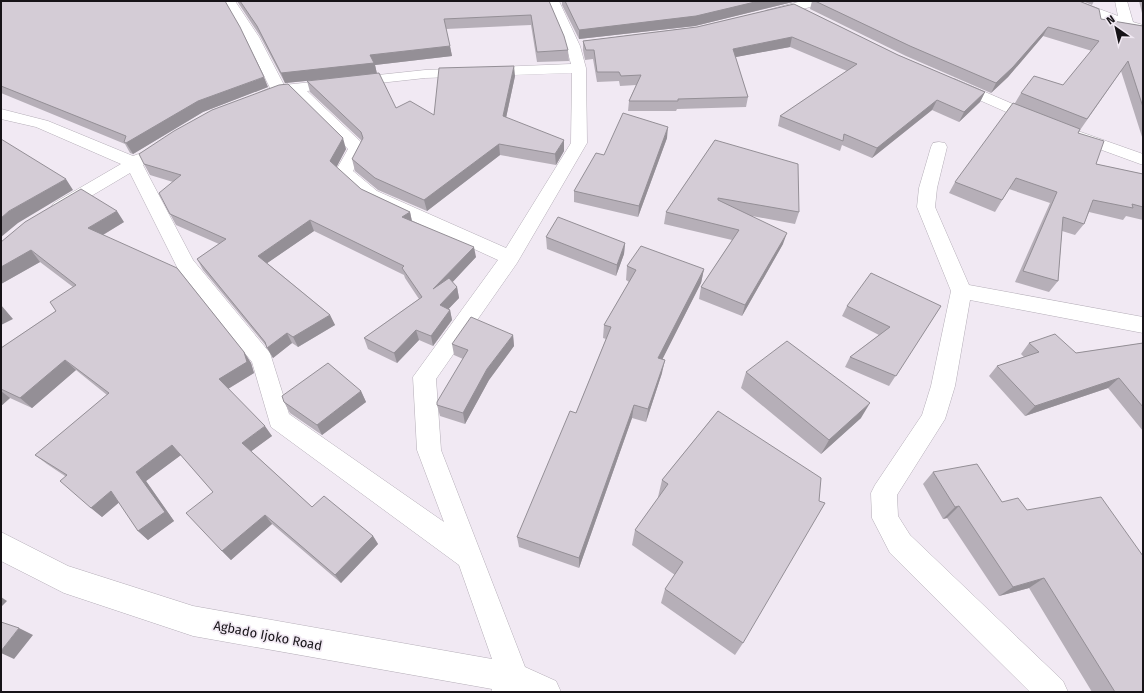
<svg xmlns="http://www.w3.org/2000/svg" width="1144" height="693" viewBox="0 0 1144 693" font-family="'Fira Sans',sans-serif">
	<style>
		.lines { fill: none; stroke-linecap: round; stroke-linejoin: round }
		.minor-casing { stroke: #b5aeb8; stroke-width: 1 }
		.minor { fill: #fff; fill-rule: evenodd }
		.wall { fill: #b6afb8 }
		.shaded-wall { fill: #948f96 }
		.building { fill: #d4ccd6; stroke: #948f96 }
		.labels { text-anchor: middle; stroke-width: 3.5; stroke-linejoin: round; paint-order: stroke }
		.near-street-label { font-size: 13px; fill: #161317; stroke: #f1e9f3 }
	</style>
	<rect width="100%" height="100%" fill="#f1e9f3"/>
	<g class="lines">
		<g class="minor-casing">
			<path id="minor" d="M223,1H235L259,37L284,85L425,70L571,64L566,46L547,1H559L580,46L586,68L587,143L517,263L436,379L441,450L525,667L556,681L561,692H491L492,689L193,636L64,593L1,561V532L68,566L193,606L492,659L459,565L271,427L252,362L178,269L130,173L66,211L60,213L54,211L51,207L54,203L121,164L36,127L1,119V109L48,121L133,156L144,152L150,153L153,157L143,165L193,260L270,353L289,414L444,522L417,450L413,377L498,260L365,199L338,176L335,172L348,149L291,93L263,101L258,99L255,96L258,93L270,88L245,37ZM572,73L571,143L506,248L377,191L353,171L365,148L363,144L307,91L425,78Z
				M802,1H822L821,4L770,18L765,17L763,14L765,11Z
				M1060,1H1078L1118,16L1115,1H1127L1133,22L1143,25V34L1122,28L1061,4Z
				M955,79L1043,117L1045,120L1043,123L1037,125L1031,123L950,87L947,84L950,81Z
				M1075,130L1143,154V165L1069,138L1067,135L1069,132Z
				M939,142L945,143L947,147L937,188L935,207L969,285L1143,317V333L970,300L955,386L945,419L897,495L898,516L910,535L1063,681L1068,692H1030L890,553L872,518L871,493L875,485L922,415L931,386L951,291L917,207L919,188L931,147L933,143Z"/>
		</g>
		<use href="#minor" class="minor"/>
	</g>
	<path class="wall" d="M1,1L268,87L203,112L133,154L130,153L125,144L1,93Z
		M237,1H549L568,50L569,61L537,62L531,25L446,29L452,56L375,65L377,74L285,83L260,36Z
		M562,1H797L695,26L579,39L562,5Z
		M812,1H1079L1101,19L1143,26V140L1121,71L1078,133L1096,164L1143,174V220L1126,216L1123,220L1089,212L1084,224L1075,235L1062,231L1058,281L1049,292L1015,282L1050,203L1009,189L995,212L949,193L955,182L1015,103L1021,93L1063,85L1092,51L1043,36L1008,77L991,93L906,56L810,9Z
		M1082,1H1094L1092,5Z
		M1139,1H1143V17Z
		M794,4L898,55L985,92L980,102L959,122L932,110L872,158L842,145L840,151L778,126L780,116L847,71L790,47L735,57L748,97L746,107L677,109L676,111H628L629,101L636,85L620,86L619,81L597,82L593,59L585,60L583,50V41L697,27Z
		M515,76L506,118L564,151L556,165L500,155L427,211L378,190L355,171L352,159L362,141L310,92L307,81L396,108L434,115Z
		M667,138L638,217L574,202V191L604,155Z
		M715,140L799,212L795,224L752,216L783,244L742,316L699,299L701,287L732,240L664,224L666,212Z
		M346,149L336,167L361,189L410,212L412,221L476,257L452,282L457,287L459,298L448,309L450,310L452,320L433,346L419,340L397,363L368,349L364,338L419,299L405,278L404,275L314,231L267,263L330,315L335,325L298,347L292,343L273,358L267,347L203,270L197,259L219,244L176,225L170,214L173,182L150,175L144,164Z
		M124,222L103,235L244,352L251,363L254,373L228,389L272,436L251,451L312,507L373,536L378,544L341,583L272,524L231,560L222,551L213,492L181,455L146,481L174,521L148,540L138,531L119,502L102,517L91,508L65,476L47,464L35,455L107,395L76,370L32,408L10,398L1,406V348L56,311L73,287L40,262L1,284V242Z
		M546,237L625,243L624,254L616,276L547,249Z
		M627,266L704,269L701,283L662,359V373L646,422L632,418L579,568L519,547L517,537L576,413L606,339L603,338L604,325L629,282L626,280Z
		M847,306H941L889,386L845,367L850,357L879,335L842,316Z
		M513,335L514,346L489,380L465,424L440,416L437,405L463,359L454,355L452,344Z
		M1029,343L1076,353L1143,343V431L1108,388L1025,416L989,376L997,366L1024,357L1021,354Z
		M746,372L861,418L821,454L741,388Z
		M361,391L366,402L322,435L290,413L284,402Z
		M718,411L743,643L735,655L661,603L665,589L675,575L632,545L635,530L659,497H658L662,480Z
		M933,472L1002,502L1143,692H1092L1029,588L999,596L947,518L943,519L923,484Z"/>
	<path class="shaded-wall" d="M759,1H797L695,26L579,39V30Z
		M1048,27L1043,36L1008,77L991,93L996,83Z
		M792,37L790,47L731,58L733,49Z
		M450,46L452,56L375,65L377,74L285,83L281,73L370,55Z
		M514,66L515,76L504,127L503,116Z
		M264,77L268,87L203,112L133,154L126,143L198,101Z
		M985,92L980,102L959,122L964,112Z
		M937,100L932,110L872,158L877,148Z
		M668,127L667,138L638,217L639,206Z
		M343,138L346,149L334,172L330,161Z
		M564,140V151L556,165L555,154Z
		M499,144L500,155L427,211L424,200Z
		M66,179L73,190L18,223L1,237V218L9,211Z
		M117,211L124,222L96,239L88,228Z
		M410,212L412,222L402,217Z
		M310,220L314,231L263,266L258,256Z
		M787,233L783,244L742,316L745,305Z
		M625,243L624,254L616,276L617,265Z
		M474,247L476,257L436,300L433,289Z
		M31,250L40,262L1,284V267Z
		M704,269L701,283L656,372L658,358Z
		M457,287L459,298L442,316L440,305Z
		M1,305L13,319L1,325Z
		M450,310L452,320L433,346L431,336Z
		M330,315L335,325L298,347L293,337Z
		M416,330L419,340L397,363L394,353Z
		M287,333L292,343L273,358L267,348Z
		M513,335L514,346L489,380L465,424L463,413L487,369Z
		M244,352L251,363L254,373L226,390L219,379Z
		M65,360L76,370L32,408L20,398Z
		M665,360L662,373L646,422L648,409Z
		M1119,378L1108,388L1025,416L1035,406Z
		M1,391L10,398L1,406Z
		M361,391L366,402L322,435L317,425Z
		M870,403L861,418L821,454L829,440Z
		M634,405L632,418L579,568V558Z
		M265,426L272,436L249,453L242,443Z
		M172,445L181,455L146,481L174,521L148,540L138,531L136,472Z
		M111,491L122,500L102,517L91,508Z
		M959,506L947,518L943,519L955,507Z
		M265,515L272,524L231,560L222,551Z
		M373,536L378,544L341,583L335,575Z
		M1044,578L1029,588L999,596L1013,587Z
		M1,597L7,601L1,607Z
		M19,628L33,635L14,659L1,653V651Z"/>
	<path class="building" d="M1,1H225L240,27L264,77L198,101L126,143L124,142L126,136L1,86Z
		M240,1H549L564,36L568,50L537,52L531,15L444,19L450,46L370,55L374,63L281,73L257,26Z
		M565,1H759L696,16L579,30Z
		M815,1H1079L1099,9L1101,19L1143,26V107L1128,61L1087,119L1021,93L1034,76L1063,85L1099,41L1048,27L1013,67L996,83L910,46Z
		M794,4L898,55L985,92L964,112L937,100L877,148L844,134L843,141L780,116L857,64L792,37L733,49L748,97L678,99V101H629L641,75L621,76L619,72H597L594,50H586L583,41L697,27Z
		M514,66L503,116L564,140L555,154L499,144L424,200L375,178L352,159L363,138L361,132L307,81L379,73L396,108L410,101L434,115L439,68Z
		M288,84L343,138L330,161L361,189L410,212L402,217L474,247L433,289L449,278L457,287L440,305L450,310L431,336L416,330L394,353L364,338L422,297L402,268L404,266L310,220L258,256L330,315L293,337L287,333L267,348L265,342L197,259L226,239L170,214L159,193L181,175L144,164L139,154L174,131L212,110L279,85Z
		M1013,103L1080,129L1078,133L1104,141L1096,164L1143,174V207L1132,204L1133,208L1093,200L1084,224L1063,217L1058,281L1023,271L1057,192L1016,178L1002,200L955,182Z
		M623,113L668,127L639,206L574,191L596,153L604,155Z
		M1,139L66,179L9,211L1,218Z
		M715,140L798,164L799,212L718,198V200L787,233L745,305L701,287L739,230L666,212Z
		M81,189L117,211L88,228L177,268L244,352L247,362L219,379L265,426L242,443L312,507L324,496L373,536L335,575L265,515L222,551L186,513L213,492L172,445L136,472L165,512L138,531L111,491L91,508L60,481L67,475L35,455L109,393L65,360L20,398L1,389V348L56,311L50,302L76,285L31,250L1,267V242L25,222Z
		M558,217L625,243L617,265L546,237Z
		M641,246L704,269L658,358L665,360L648,409L634,405L579,558L517,537L570,411L576,413L611,327L604,325L636,270L627,266Z
		M871,273L941,306L896,376L850,357L890,327L847,306Z
		M471,317L513,335L487,369L463,413L437,405V402L468,350L452,344Z
		M1055,334L1076,353L1143,343V407L1119,378L1035,406L997,366L1039,352L1029,343Z
		M787,341L870,403L829,440L746,372Z
		M328,363L361,391L317,425L284,402L282,396Z
		M718,411L821,478L819,501L825,503L743,643L665,589L683,562L635,530L668,484L662,480Z
		M977,464L1002,502L1018,498L1027,510L1101,497L1143,556V692H1115L1044,578L1013,587L959,506L955,507L933,472Z
		M1,622L19,628L1,651Z"/>
	<g class="labels">
		<g class="near-street-label">
			<text transform="translate(268 635) rotate(11)" y="5">Agbado Ijoko Road</text>
		</g>
	</g>
	<rect width="1144" height="693" fill="none" stroke="#161317" stroke-width="4"/>
	<g transform="translate(1116 28) rotate(326)" stroke="#f1e9f3" stroke-width="3" paint-order="stroke">
	<path d="M0-3L7 15L0 10L-7 15Z" fill="#161317"/>
	<text y="-6" font-size="11" font-weight="bold" text-anchor="middle" fill="#161317">N</text>
	</g>
</svg>
